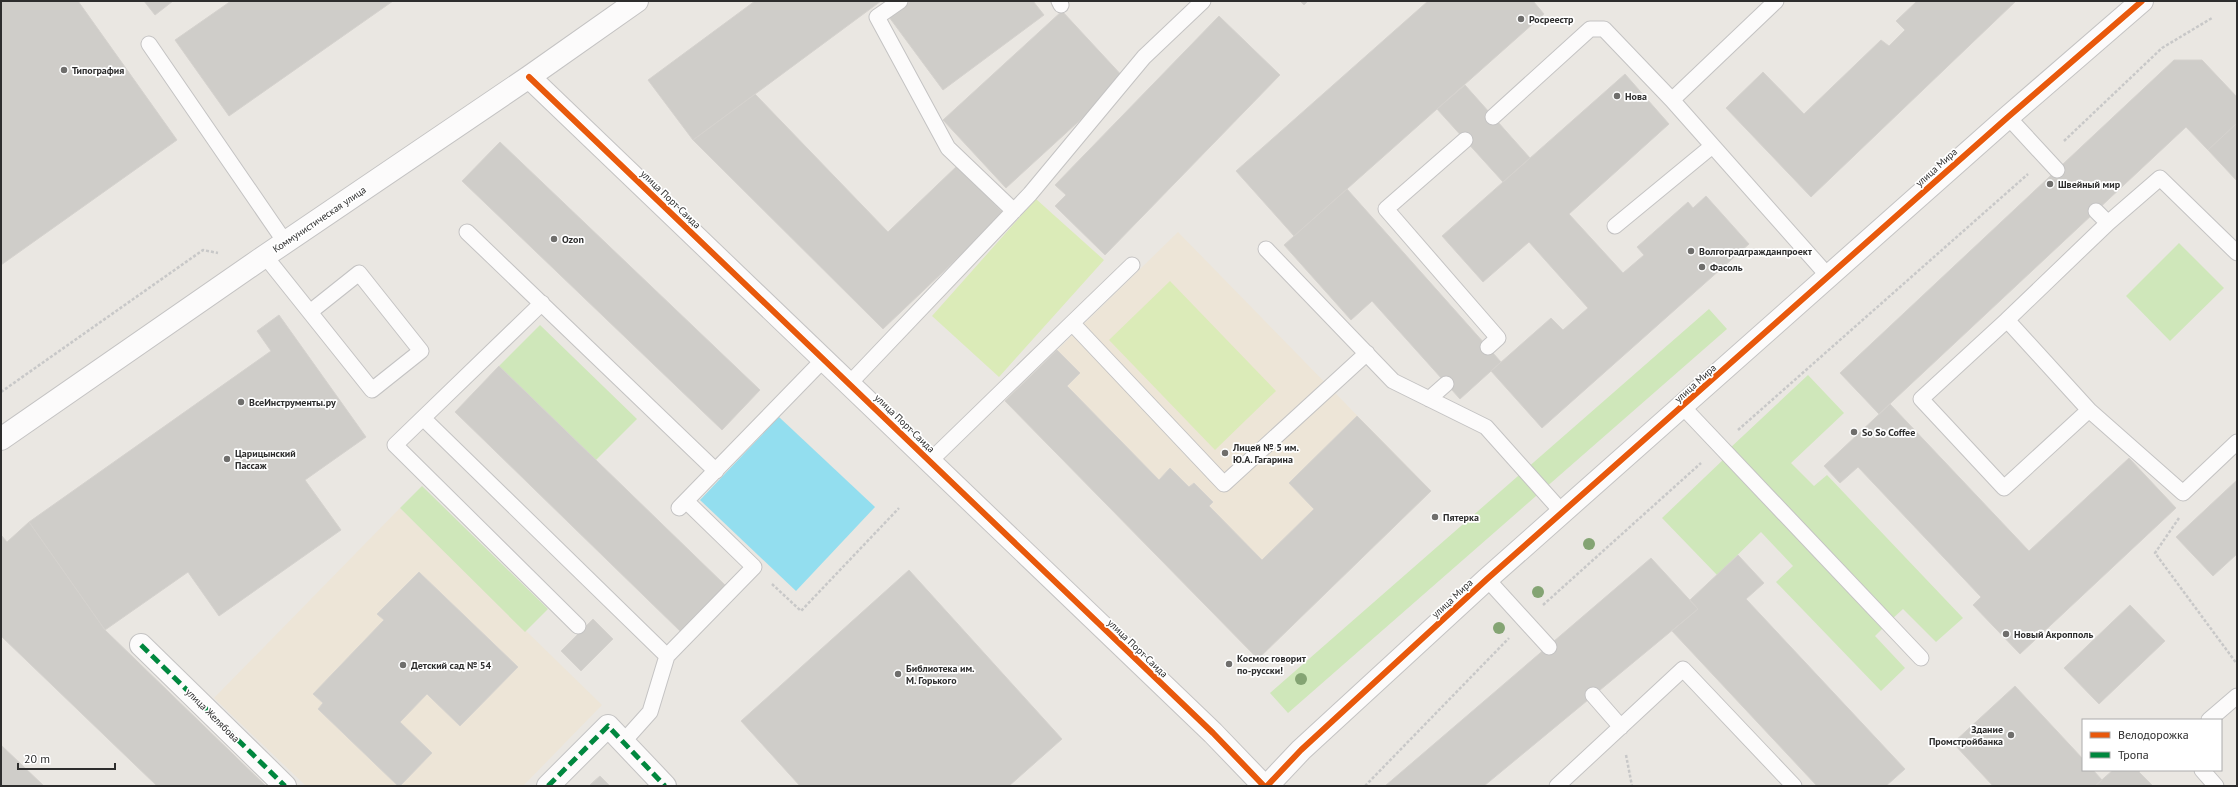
<svg xmlns="http://www.w3.org/2000/svg" width="2238" height="787" viewBox="0 0 2238 787" font-family="'PT Sans',sans-serif">
	<style>
		.education { fill: #ede5d7 }
		.green { fill: #cfe7ba }
		.pitch { fill: #dbebb8 }
		.water { fill: #93deef }
		.building { fill: #cfcdc9; stroke: #d5d2ce }
		.lines { fill: none; stroke-linecap: round; stroke-linejoin: round }
		.lane-casing { stroke: #c4c3c3; stroke-width: 17 }
		.street-casing { stroke: #c4c3c3; stroke-width: 24 }
		.secondary-casing { stroke: #c4c3c3; stroke-width: 24 }
		.path { stroke: #c8c8c8; stroke-width: 2.5; stroke-dasharray: 3 2; stroke-linecap: butt }
		.lane { stroke: #fcfbfb; stroke-width: 15 }
		.street { stroke: #fcfbfb; stroke-width: 22 }
		.secondary { stroke: #fcfbfb; stroke-width: 22 }
		.quiet { stroke: #00873e; stroke-width: 5; stroke-dasharray: 10 5; stroke-linecap: butt }
		.cycleway-casing { stroke: #fff; stroke-width: 8 }
		.cycleway { stroke: #e8590c; stroke-width: 6 }
		.tree { fill: #84a473 }
		.poi-dot { fill: #6f6e6c; stroke: #fff; stroke-width: 1.5 }
		.labels { text-anchor: middle; stroke-width: 3.5; stroke-linejoin: round; paint-order: stroke }
		.poi-label { font-size: 10px; font-weight: bold; fill: #2d2d2d; stroke: #fff; text-anchor: start }
		.street-label { font-size: 10px; fill: #2d2d2d; stroke: #fff }
	</style>
	<rect width="100%" height="100%" fill="#eae7e2"/>
	<path class="education" d="M1178,232L1431,491L1258,659L1005,401Z
		M400,508L602,705L523,786H306L214,698Z"/>
	<path class="green" d="M2179,243L2224,288L2170,341L2126,296Z
		M1709,309L1727,329L1288,713L1270,693Z
		M540,325L637,419L596,460L499,366Z
		M1808,375L1844,413L1791,463L1814,486L1827,475L1963,618L1936,642L1903,609L1891,620L1729,449Z
		M1725,458L1886,625L1875,636L1905,668L1881,691L1776,582L1793,566L1761,532L1717,575L1662,518Z
		M422,486L548,609L525,632L400,508Z"/>
	<path class="pitch" d="M1036,199L1104,260L999,377L932,316Z
		M1170,281L1276,391L1215,450L1109,340Z"/>
	<path class="water" d="M779,417L875,507L796,591L700,500Z"/>
	<path class="building" d="M1,1H78L177,140L1,265Z
		M144,1H173L155,15Z
		M231,1H393L229,116L175,40Z
		M755,1H881L693,140L648,80Z
		M911,1H1033L1044,15L943,90L889,17Z
		M1300,1H1308L1304,5Z
		M1428,1H1533L1544,14L1294,236L1236,171Z
		M1917,1H2016L1811,197L1726,108L1763,72L1804,114L1881,40L1889,46L1905,30L1896,21Z
		M1062,11L1125,79L1006,188L943,120Z
		M1219,16L1280,75L1105,255L1055,206L1066,195L1055,185Z
		M2174,60H2202L2237,97V123L2208,150L2186,127L1879,414L1840,373Z
		M1625,74L1669,124L1569,214L1623,273L1644,255L1637,247L1688,202L1693,208L1706,196L1749,244L1542,428L1491,371L1551,318L1563,330L1588,308L1529,242L1483,282L1442,236Z
		M1465,85L1530,158L1503,182L1437,109Z
		M755,94L888,232L958,165L1004,214L883,329L693,140Z
		M2237,123V181L2208,150Z
		M500,142L760,390L722,430L462,181Z
		M1347,189L1501,362L1460,399L1372,301L1351,320L1284,245Z
		M279,315L366,437L305,480L341,530L219,616L188,572L105,630L29,522L271,351L257,331Z
		M1057,350L1080,373L1067,386L1159,480L1170,468L1189,487L1194,483L1213,502L1209,506L1262,560L1314,509L1289,483L1357,416L1431,491L1258,659L1005,401Z
		M499,366L726,586L681,632L455,412Z
		M1890,404L2029,551L2129,458L2176,508L2020,654L1973,605L1981,597L1858,467L1840,483L1824,466Z
		M2237,480V554L2213,576L2176,537Z
		M29,522L105,630L266,786H157L1,636V535L7,542Z
		M1738,555L1764,583L1746,599L1905,769L1886,786H1817L1672,631L1698,609L1690,600Z
		M1651,558L1698,609L1484,786H1385Z
		M909,570L1062,739L1009,786H800L741,721Z
		M419,572L518,667L460,726L427,694L400,722L432,753L400,786H398L318,709L323,703L313,694L384,620L377,614Z
		M2130,605L2165,641L2099,704L2064,668Z
		M593,619L613,639L581,671L561,651Z
		M2015,686L2083,759V770H2093L2102,780L2095,786H1993L1953,743Z
		M1,745L44,786H1Z
		M2113,770H2141L2139,772L2153,786H2095Z
		M600,776L610,786H589Z
		M600,776L610,786H589Z"/>
	<g class="lines">
		<g class="lane-casing">
			<path id="lane" d="M900,1L877,17L948,148L1014,211
				M1059,1L1061,5
				M1776,1L1672,100L1829,277
				M149,44L285,242
				M1493,117L1590,29H1604L1672,100
				M2008,117L2057,170
				M1465,140L1386,209L1498,338L1488,347
				M2096,211L2108,223
				M1615,226L1711,147
				M467,232L716,471
				M1266,249L1393,381L1486,427L1563,513
				M265,256L372,390L421,351L359,273L310,312
				M542,303L395,445L578,626
				M2007,320L2089,410L2004,488L1921,399Z
				M2007,320L2108,223L2160,178L2237,253
				M1072,323L1132,265
				M849,384L1030,194L1144,57L1203,1
				M1429,399L1446,384
				M1683,407L1921,658
				M2089,410L2183,493L2237,442
				M423,418L667,656L650,712L624,741
				M930,461L1072,323L1224,484L1367,353
				M679,508L824,359
				M1487,579L1549,647
				M667,656L754,567L686,501
				M1593,695L1621,727
				M2209,720L2237,696
				M2202,770L2216,786
				M1557,786L1683,669L1794,786"/>
		</g>
		<g class="street-casing">
			<path id="street" d="M141,645L285,786
				M548,786L608,726L665,786"/>
		</g>
		<g class="secondary-casing">
			<path id="secondary" d="M529,77L1213,733L1264,786
				M1,439L265,256L529,77L637,1
				M1267,786L1301,750L1487,579L2008,117L2142,1"/>
		</g>
		<path class="path" d="M2064,141L2162,48L2212,18
			M1,392L203,250L218,253
			M1738,430L2028,174
			M2179,518L2155,553L2237,664
			M772,584L801,611L899,508
			M1543,605L1701,463
			M1626,755L1632,786
			M1365,786L1509,638"/>
		<use href="#lane" class="lane"/>
		<use href="#street" class="street"/>
		<use href="#secondary" class="secondary"/>
		<path class="quiet" d="M141,645L285,786
			M548,786L608,726L665,786"/>
		<g class="cycleway-casing">
			<path id="cycleway" d="M529,77L1213,733L1264,786
				M1267,786L1301,750L1487,579L2008,117L2142,1"/>
		</g>
		<use href="#cycleway" class="cycleway"/>
	</g>
	<g class="tree">
		<circle cx="1589" cy="544" r="6"/>
		<circle cx="1538" cy="592" r="6"/>
		<circle cx="1499" cy="628" r="6"/>
		<circle cx="1301" cy="679" r="6"/>
	</g>
	<g class="poi-dot">
		<circle cx="1521" cy="19" r="4"/>
		<circle cx="64" cy="70" r="4"/>
		<circle cx="1617" cy="96" r="4"/>
		<circle cx="2050" cy="184" r="4"/>
		<circle cx="554" cy="239" r="4"/>
		<circle cx="1691" cy="251" r="4"/>
		<circle cx="1702" cy="267" r="4"/>
		<circle cx="241" cy="402" r="4"/>
		<circle cx="1854" cy="432" r="4"/>
		<circle cx="1225" cy="453" r="4"/>
		<circle cx="227" cy="459" r="4"/>
		<circle cx="1435" cy="517" r="4"/>
		<circle cx="2006" cy="634" r="4"/>
		<circle cx="1229" cy="664" r="4"/>
		<circle cx="403" cy="665" r="4"/>
		<circle cx="898" cy="674" r="4"/>
		<circle cx="2011" cy="735" r="4"/>
	</g>
	<g class="labels">
		<g class="poi-label">
			<text x="1529" y="23">Росреестр</text>
			<text x="72" y="74">Типография</text>
			<text x="1625" y="100">Нова</text>
			<text x="2058" y="188">Швейный мир</text>
			<text x="562" y="243">Ozon</text>
			<text x="1699" y="255">Волгоградгражданпроект</text>
			<text x="1710" y="271">Фасоль</text>
			<text x="249" y="406">ВсеИнструменты.ру</text>
			<text x="1862" y="436">So So Coffee</text>
			<text x="1233" y="451">Лицей № 5 им.<tspan x="1233" dy="12">Ю.А. Гагарина</tspan></text>
			<text x="235" y="457">Царицынский<tspan x="235" dy="12">Пассаж</tspan></text>
			<text x="1443" y="521">Пятерка</text>
			<text x="2014" y="638">Новый Акропполь</text>
			<text x="1237" y="662">Космос говорит<tspan x="1237" dy="12">по-русски!</tspan></text>
			<text x="411" y="669">Детский сад № 54</text>
			<text x="906" y="672">Библиотека им.<tspan x="906" dy="12">М. Горького</tspan></text>
			<text x="2003" y="733" text-anchor="end">Здание<tspan x="2003" dy="12">Промстройбанка</tspan></text>
		</g>
		<g class="street-label">
			<text transform="translate(1936 167) rotate(-42)" y="4">улица Мира</text>
			<text transform="translate(671 199) rotate(44)" y="4">улица Порт-Саида</text>
			<text transform="translate(319 219) rotate(-34)" y="4">Коммунистическая улица</text>
			<text transform="translate(1695 383) rotate(-42)" y="4">улица Мира</text>
			<text transform="translate(905 423) rotate(44)" y="4">улица Порт-Саида</text>
			<text transform="translate(1452 598) rotate(-43)" y="4">улица Мира</text>
			<text transform="translate(1138 648) rotate(44)" y="4">улица Порт-Саида</text>
			<text transform="translate(213 715) rotate(45)" y="4">улица Желябова</text>
		</g>
	</g>
	<rect width="2238" height="787" fill="none" stroke="#2d2d2d" stroke-width="4"/>
	<rect x="2082" y="719" width="140" height="52" fill="#ffffff" stroke="#ababab"/>
	<rect x="2090" y="732" width="20" height="6" fill="#e8590c" stroke="#ababab"/>
	<text x="2118" y="739" font-size="12" fill="#2d2d2d">Велодорожка</text>
	<rect x="2090" y="752" width="20" height="6" fill="#00873e" stroke="#ababab"/>
	<text x="2118" y="759" font-size="12" fill="#2d2d2d">Тропа</text>
	<path d="M18 763v6h97v-6" fill="none" stroke="#2d2d2d" stroke-width="2"/>
	<text x="24" y="763" font-size="12" fill="#2d2d2d" stroke="#ffffff" stroke-width="3" paint-order="stroke">20 m</text>
</svg>
